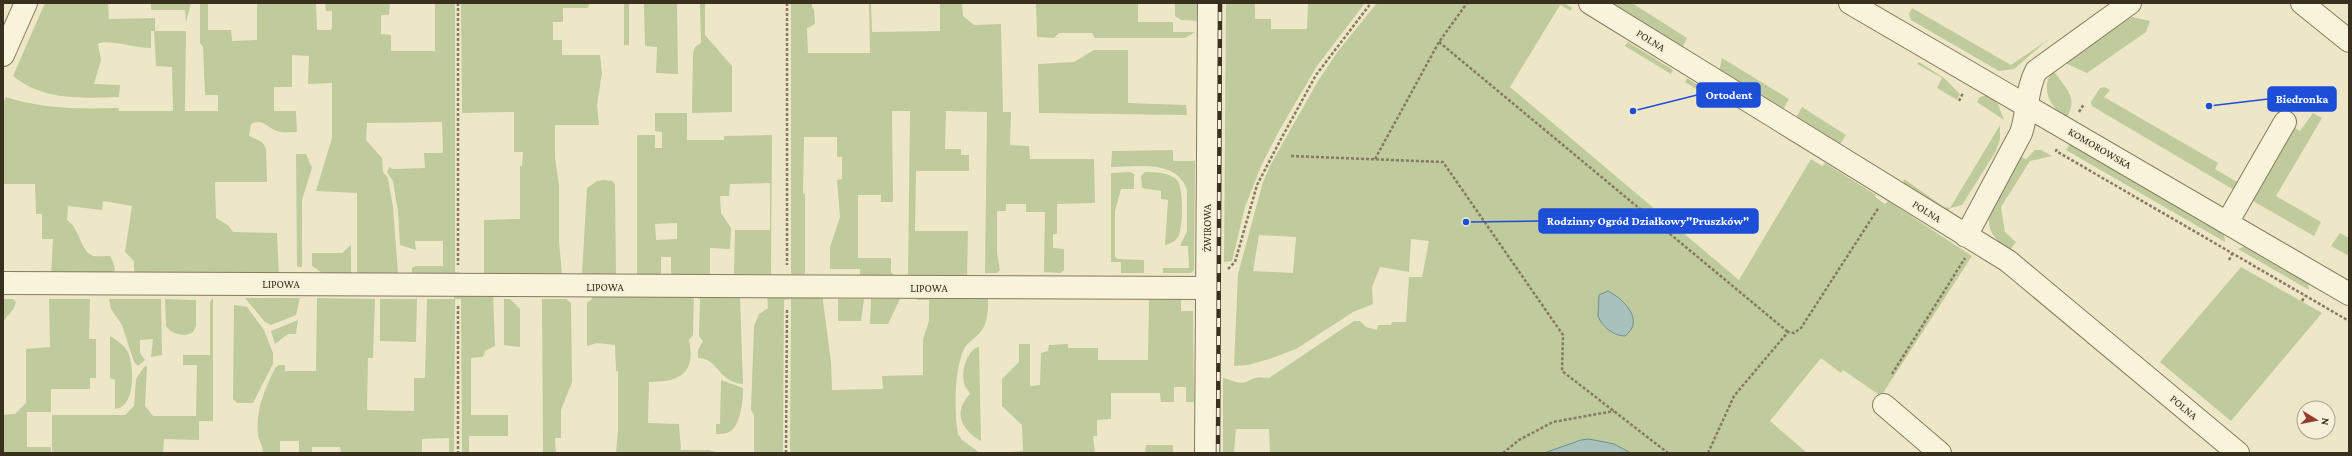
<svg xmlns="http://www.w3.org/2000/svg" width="2352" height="456" viewBox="0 0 2352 456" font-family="'Crimson Pro',serif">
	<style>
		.green { fill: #bfcb9c; fill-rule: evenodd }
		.water { fill: #a8c1bd; stroke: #6f908c }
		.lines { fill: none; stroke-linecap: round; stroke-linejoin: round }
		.minor-casing { stroke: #887a5d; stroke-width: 24 }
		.path { stroke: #887a5d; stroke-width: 2.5; stroke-dasharray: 3 2; stroke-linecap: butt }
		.minor { stroke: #f8f3db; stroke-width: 22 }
		.rail-casing { stroke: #393020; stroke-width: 4.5 }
		.rail { stroke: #f5f0d7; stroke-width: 3; stroke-dasharray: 9; stroke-linecap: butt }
		.labels { text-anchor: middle; stroke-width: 4; stroke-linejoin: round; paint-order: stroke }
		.street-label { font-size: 11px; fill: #393020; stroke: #f5f0d7 }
		.leader { fill: none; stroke: #1d4ed8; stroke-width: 1.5 }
		.callout-dot { fill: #1d4ed8; stroke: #f5f0d7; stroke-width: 1.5 }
		.callout { fill: #1d4ed8; stroke: #1d4ed8; stroke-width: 1.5 }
		.callout-label { font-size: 12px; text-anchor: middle; font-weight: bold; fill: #fff }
	</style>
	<rect width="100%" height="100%" fill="#ede7c8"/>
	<path class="green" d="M45,3H108L109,19L155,18V31H186L185,111H173L172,67L156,66L154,31H151V48C139,49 106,38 98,44L101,60L94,84L120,85L119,97C81,98 44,101 13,76Z
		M151,3H191L186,22L185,10H151Z
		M200,3H208V30H231L232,41L257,40V3H316L317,30H331L332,27V11H326L325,3H390L389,15H381V34L391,35V51H435V3H455V272L462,273V280L412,276V268L416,266H443V241H415L416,250L400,245L398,212L393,181L387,172L389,167L393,169L425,168L424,153H443L442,122L367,123L366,140L382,158L383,172L388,178L393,207L398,273H357V193L316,191L332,138V83L308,84L309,56L292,55V87H274V111H296L297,132C290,132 283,133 277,131C267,128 263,118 251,124L249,136L262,142L266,148L267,182H215L216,218L229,226L233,232L277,233L279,276L137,274L134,270V261L125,252L132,206L103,201L102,210L68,206L67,220C80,228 80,251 93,256C98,257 105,256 110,256L113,262L115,270L110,274L51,276L53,239H42V214H36L35,184H3V103L6,97C43,109 80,109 118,108L119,111H218V95H205L203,47L200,43Z
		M461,3H589L588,8H563V22H553V40H562V55H600L602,73L597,105L599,125H555V158L559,185V242L562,274L484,273V220L520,219V166H522L523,152H514V112L462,113Z
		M624,3H629V45H624Z
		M644,3H677L678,74L656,73L657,47L645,46Z
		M700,3H705V35L732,66V112L692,113L693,53L695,47L701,43Z
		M791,3H812V8L814,9L815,24L807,28L808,53H870L869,3H871L872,32L940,31V3H962L963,16L974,25L1001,24L1003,112H1011L1010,145L1029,146L1030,159H1094L1095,203L1057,204V234H1053V248L1064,249V270L1060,273L1044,272L1045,212H1026V204H1006V211H997V253L1000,270L997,273H985L987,112L946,111L945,149H961V155H969V171H916L915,231H968L967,278H908L910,111H892L893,202H881V195H858V258H891V273H893V277L849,281V275H860V269H830V247L840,217L837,180L842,179V157H837V137H804L803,193L805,194V274H791Z
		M1036,3H1138V22H1173V32H1195L1185,38H1095L1092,33H1059L1054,38L1037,37Z
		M1175,3H1201V21L1181,20L1175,16Z
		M1226,3H1255V19H1271V29H1307L1308,3H1365L1317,66L1279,131L1262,164L1245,207L1232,261L1224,262Z
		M1377,3H1564L1572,8L1571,11L1560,5L1510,87L1739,280L1811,159L1822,166L1825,163L1876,195L1875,197L1885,204L1888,201L1972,256L1881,396L1843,370L1841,373L1821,358L1770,421L1807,453H1270L1269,429H1236L1234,453H1223V378C1230,379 1239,385 1246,382C1257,377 1256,377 1269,378L1354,321H1360L1366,327L1377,330L1378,325H1391L1392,322H1406L1409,277H1422L1429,241L1411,239L1409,272L1380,267L1372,287L1373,304L1353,312L1296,349L1269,359L1248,365L1234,366L1238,274L1263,182L1271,164L1318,81L1338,51ZM1259,235L1296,237L1293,273L1253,271Z
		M1607,3H1632L1687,38L1683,46L1679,47Z
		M1912,8L2011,65L2049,39L2014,69L1999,71L1911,20L1909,14Z
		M2132,17L2150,21L2146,32L2087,73L2063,62Z
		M1628,42L1673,70L1671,74L1625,46Z
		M1094,50H1128V103L1186,105L1187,115L1039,113L1038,64L1074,62Z
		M1722,58L1789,99L1784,108L1780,109L1719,72Z
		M1919,62L1944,78L1960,94L1957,100L1937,88L1942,78L1917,64Z
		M2053,70C2065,88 2079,97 2067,117C2049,107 2040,88 2053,70Z
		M1687,78L1723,101L1721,104L1685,82Z
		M2104,87L2110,90L2104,97L2218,163L2215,169L2239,183L2234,190L2092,106L2091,102L2100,88Z
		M1988,95L1998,104L2004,120L1977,102L1980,97Z
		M1802,107L1846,135L1841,143L1838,144L1797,120V116Z
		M655,113H687V140H724V136L772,135L771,274H734L735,230H770V183L730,184L729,196H720L721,213L731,228L730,249L710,248V274H713V277H626L627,274H637V135H655V148H662V132L655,131ZM677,223V239L656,240L655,224ZM661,257H671V274H661Z
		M2313,113L2322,118L2276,196L2321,222L2314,236L2253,201L2295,128L2300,131Z
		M2000,125V139L1996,151L1962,205L1950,208L1948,213L1903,185L1904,179L1944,207L1950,208Z
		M2071,142L2224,233L2225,242L2066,150Z
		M1173,150V161H1195L1194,270L1191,273H1163V268H1189L1188,246H1180L1187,231V190C1177,159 1137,167 1111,167L1112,151Z
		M2035,150H2041L2052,156L2030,161L2001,207L2005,232L2016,242L2010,250C1996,241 1987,232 1989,214L2020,156L2026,159Z
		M296,154H306L312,168L302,200V267H297Z
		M1130,172L1134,174V189H1121L1115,211V257L1118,259L1144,260V273H1121V262H1111V173Z
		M1145,172C1155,172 1169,172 1177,180C1184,188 1183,228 1178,237C1174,242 1170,244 1165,245L1168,200L1161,199V191L1142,188L1141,176Z
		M604,180L612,181L615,184L616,274H582L587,188L597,181Z
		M2340,233L2349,238V256L2331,246Z
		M351,245V273H322L312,266V253H342Z
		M2246,246L2308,282L2309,290L2238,249Z
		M2241,267L2322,313L2231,421L2160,362Z
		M454,291L493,293L495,346L485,351L483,357L471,358V415H508V436H469V453H462L461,299H455L454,453H449V438L422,439V453H341L340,447H312V453H299V441H280V453H263C263,445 259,441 258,435C255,411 265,389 275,368L279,365H285V371H316L317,298L375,299L373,358H368L367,410L414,411V378H425L427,299H454Z
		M591,293H694L693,335L689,340C696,374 680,382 649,382L648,423L679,424L681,450H708L721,453H616L618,430V371H616L615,345L597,343L587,346V303L592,299Z
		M698,293L740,296L743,384C717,382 719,358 698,358V350L703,341L699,336L700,299H698Z
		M767,294H822L831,362L832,390L883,389L882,376L923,375V339L929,321V300H917V294H991V299H988C988,312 988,324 979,334C974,339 967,343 964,349C954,371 954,411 958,434L962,440L980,453H790L791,299L784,300L783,453H754V415L751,410L754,326L759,314L768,308Z
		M213,298V421H199V440L164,439L163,453H52V415H125L134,406L136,379L144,367L147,366L145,406L153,416H196L197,365H183V355H210V302Z
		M245,298H300L296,315L271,325L265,322Z
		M3,299H13L16,302L14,308L3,322Z
		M49,299H90L89,339H96V378H90V389H51V412H27V447H51V453H3V415L15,414L26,403V349L50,347Z
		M109,299H161L162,355L151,357L153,339L140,340V353L145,360L138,366L134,362L122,325L111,309Z
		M165,299L196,300V326L193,332C184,338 172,334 166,326Z
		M380,299H417L416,342L380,341Z
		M504,299H510L520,309V347L504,345Z
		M542,299H566L571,303L572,382L561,410V438H555L556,453H543Z
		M838,299H864L861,321H838Z
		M871,299H900L888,324H870Z
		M1149,300H1181V311H1193L1194,402H1186V387H1174V402H1161L1160,393H1111V419L1097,420V436H1093L1095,453H1000L1023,451L1022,425L1002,406V379L1019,362V344H1030V386L1040,385L1041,353L1048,351L1049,345L1068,344V348H1098V360H1148Z
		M234,305L247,307L264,330L273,353V364L253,403H237L233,399Z
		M298,320L296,334H288L275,344L271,331Z
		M110,336C117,340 124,345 128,352C134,365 136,408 115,409V380L110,378Z
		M979,347L981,441C962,430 952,413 970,394C969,390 965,389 964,383C961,372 967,349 979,347Z
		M721,380L743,388C743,399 741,427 729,432C725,434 720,434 716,434V424H720Z
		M1146,445H1173V453H1145Z"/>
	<path class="water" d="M1608,291C1625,300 1645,321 1625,336C1614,336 1602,327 1598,316L1599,295Z
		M1589,439L1614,444L1631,453H1544L1581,440Z"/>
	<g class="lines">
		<g class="minor-casing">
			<path id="minor" d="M1590,3L2008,261L2238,453
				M1850,3L2349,294
				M2302,3L2349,41
				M3,55L26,3
				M2227,223L2285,122
				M1966,236L2021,133C2028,113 2026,90 2036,71L2130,3
				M3,283L1207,288
				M1884,405L1940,453
				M1206,453L1209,3"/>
		</g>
		<path class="path" d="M458,3V265
			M787,3V265
			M1439,42L1788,332
			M1959,101L1963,93
			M2079,112L2084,104
			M2057,149L2056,151L2349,321
			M1291,156L1443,162L1563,335L1562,371L1668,453
			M1375,159L1439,42L1467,3
			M2229,260L2232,254
			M1228,269L1235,262L1257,185L1281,139L1316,75L1371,3
			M2302,301L2305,296
			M458,306V453
			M1892,374L1965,258
			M786,453L787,308
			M1503,453L1519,440L1553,422L1614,411
			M1708,453L1734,396L1788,332L1794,333L1801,328L1879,207"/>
		<use href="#minor" class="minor"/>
		<g class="rail-casing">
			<path id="rail" d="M1218,453L1220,3"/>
		</g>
		<use href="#rail" class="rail"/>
	</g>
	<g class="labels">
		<g class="street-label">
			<text transform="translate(1651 40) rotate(32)" y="4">POLNA</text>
			<text transform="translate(2100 148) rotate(30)" y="4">KOMOROWSKA</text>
			<text transform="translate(1927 211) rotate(32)" y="4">POLNA</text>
			<text transform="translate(1207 228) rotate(-90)" y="4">ŻWIROWA</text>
			<text x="281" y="288">LIPOWA</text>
			<text x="605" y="291">LIPOWA</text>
			<text x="929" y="292">LIPOWA</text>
			<text transform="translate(2184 407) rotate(40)" y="4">POLNA</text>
		</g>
	</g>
	<path class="leader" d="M1633 111L1697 95M2209 106L2268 99M1466 222L1539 221"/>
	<g class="callout-dot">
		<circle cx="1633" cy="111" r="4"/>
		<circle cx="2209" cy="106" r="4"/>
		<circle cx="1466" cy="222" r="4"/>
	</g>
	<g class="callout">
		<rect x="1697" y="83" width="63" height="24" rx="4"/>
		<rect x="2268" y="87" width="68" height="24" rx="4"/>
		<rect x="1539" y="209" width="219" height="24" rx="4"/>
	</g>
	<g class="callout-label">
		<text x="1729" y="99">Ortodent</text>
		<text x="2302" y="103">Biedronka</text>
		<text x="1648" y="225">Rodzinny Ogród Działkowy"Pruszków"</text>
	</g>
	<rect width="2352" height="456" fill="none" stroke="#393020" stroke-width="8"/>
	<g transform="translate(2316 420) rotate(100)"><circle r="19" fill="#f5f0d7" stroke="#aaa38e"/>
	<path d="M0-3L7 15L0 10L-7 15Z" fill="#953d2f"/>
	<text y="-6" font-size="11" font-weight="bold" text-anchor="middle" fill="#393020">N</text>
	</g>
</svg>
